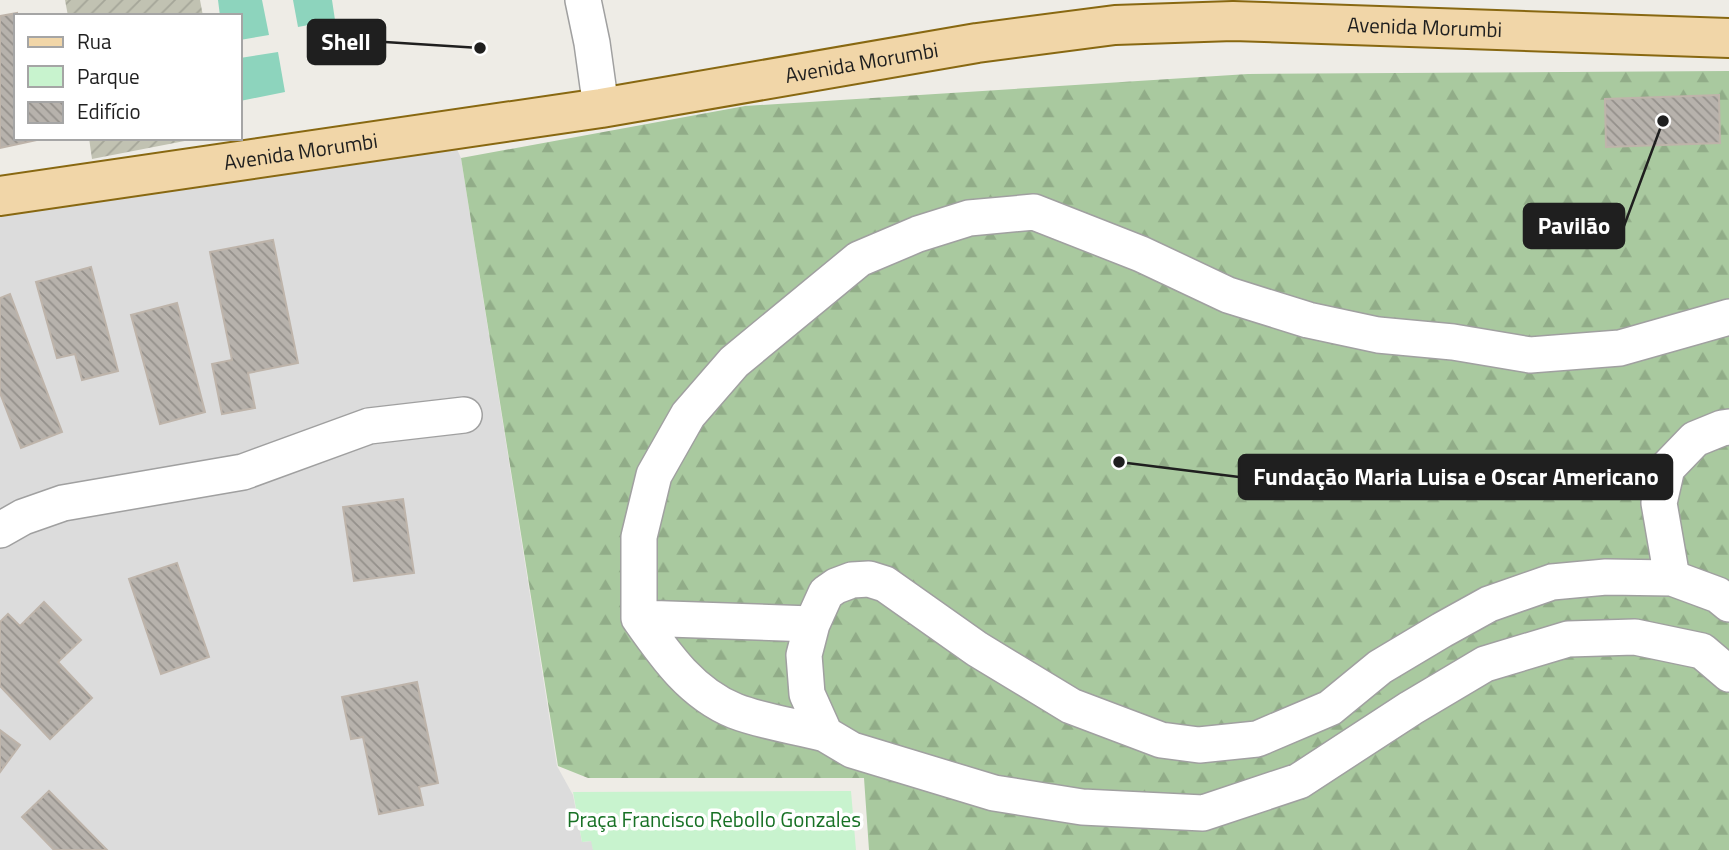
<svg xmlns="http://www.w3.org/2000/svg" width="1729" height="850" viewBox="0 0 1729 850" font-family="'Titillium Web',sans-serif">
	<style>
		.residential { fill: #dcdcdc }
		.construction { fill: url(#construction-furrows) }
		.forest { fill: url(#forest-firs) }
		.park { fill: #c8f3ce }
		.pitch { fill: #8dd4bd }
		.building { fill: url(#building-back-hatch); stroke: #beb4aa; stroke-width: 2 }
		.lines { fill: none; stroke-linecap: round; stroke-linejoin: round }
		.minor-casing { stroke: #a0a0a0; stroke-width: 38 }
		.major-casing { stroke: #886811; stroke-width: 42 }
		.minor { stroke: #fff; stroke-width: 35 }
		.major { stroke: #f1d6a8; stroke-width: 38 }
		.labels { text-anchor: middle; stroke-width: 7; stroke-linejoin: round; paint-order: stroke }
		.street-label { font-size: 21px; fill: #1f1f1f; stroke: #fff }
		.park-label { font-size: 21px; fill: #187125; stroke: #fff }
		.leader { fill: none; stroke: #1f1f1f; stroke-width: 2.5 }
		.callout-dot { fill: #1f1f1f; stroke: #fff; stroke-width: 2.5 }
		.callout { fill: #1f1f1f; stroke: #1f1f1f; stroke-width: 2.5 }
		.callout-label { font-size: 23px; text-anchor: middle; font-weight: bold; fill: #fff }
	</style>
	<defs>
		<pattern id="construction-furrows" width="10" height="10" patternUnits="userSpaceOnUse" patternTransform="scale(1.75)"><rect width="10" height="10" fill="#c1c2b2"/><path d="M-1 1l2-2M0 10L10 0M9 11l2-2" fill="none" stroke="#a5a699"/></pattern>
		<pattern id="forest-firs" width="22" height="20" patternUnits="userSpaceOnUse" patternTransform="scale(1.75)"><rect width="22" height="20" fill="#a9c99f"/><path d="M5 1l3.5 6h-7zM16 11l3.5 6h-7z" fill="#91ac88"/></pattern>
		<pattern id="building-back-hatch" width="6" height="6" patternUnits="userSpaceOnUse" patternTransform="scale(1.75)"><rect width="6" height="6" fill="#b7b2ac"/><path d="M-1 5l2 2M0 0l6 6M5-1l2 2" fill="none" stroke="#94908b"/></pattern>
	</defs>
	<rect width="100%" height="100%" fill="#eeece6"/>
	<path class="residential" d="M448,130L461,158L557,766L573,795L582,842L592,841L593,850H0V196Z"/>
	<path class="construction" d="M65,0H200L203,16H68Z
		M89,138H200L92,159Z"/>
	<path class="forest" d="M1729,71V850H869L864,778H588L558,766L461,158L745,106L1248,74Z"/>
	<path class="park" d="M851,791L856,850H593L591,841L582,842L573,792Z"/>
	<path class="pitch" d="M218,0H262L269,35L240,40V16H220Z
		M293,0H332L335,20L298,27Z
		M278,52L285,92L240,101V58Z"/>
	<path class="building" d="M17,13L16,138H37V140L0,148V16Z
		M1719,95L1720,143L1606,147L1605,99Z
		M273,240L298,363L248,373L255,408L222,414L212,364L232,360L210,252Z
		M91,267L118,371L82,380L75,354L57,358L36,282Z
		M10,294L62,432L21,448L0,393V298Z
		M177,303L205,412L160,424L131,315Z
		M403,499L414,573L354,581L343,507Z
		M177,563L209,657L161,674L129,579Z
		M44,602L81,640L58,662L92,698L50,739L0,686V622L8,614L20,626Z
		M417,682L438,783L419,787L423,805L379,814L363,737L351,739L342,697Z
		M0,730L20,745L0,772Z
		M49,791L107,850H54L22,817Z"/>
	<g class="lines">
		<g class="minor-casing">
			<path id="minor" d="M583,0L592,43L601,108
				M0,530L23,517L63,503L243,472L369,426L464,415
				M1672,578L1659,503L1667,468L1695,439L1722,428L1729,427
				M1729,604L1718,595L1672,578L1606,577L1552,582L1489,604L1442,630L1380,667L1330,708L1257,739L1199,745L1161,740L1071,706L977,649L885,584L869,579L852,580L836,586L826,593L812,624L804,655L807,694L825,734L852,750L994,793L1082,807L1203,813L1299,781L1411,708L1485,664L1568,639L1635,637L1702,651L1729,674
				M639,618C665,655 691,693 735,711C763,722 796,726 825,734
				M812,624L639,618V537L654,475L688,415L734,362L859,259L918,234L969,218L1034,212L1141,254L1228,295L1308,320L1378,335L1453,342L1530,355L1620,348L1729,317"/>
		</g>
		<g class="major-casing">
			<g id="major">
				<path id="s1" d="M0,196L601,108L977,43L1115,25L1233,21L1729,38"/>
			</g>
		</g>
		<use href="#minor" class="minor"/>
		<use href="#major" class="major"/>
	</g>
	<g class="labels">
		<g class="street-label">
			<text dy="7" stroke="none"><textPath href="#s1" startOffset="1438">Avenida Morumbi</textPath></text>
			<text dy="7" stroke="none"><textPath href="#s1" startOffset="872">Avenida Morumbi</textPath></text>
			<text dy="7" stroke="none"><textPath href="#s1" startOffset="304">Avenida Morumbi</textPath></text>
		</g>
		<g class="park-label">
			<text x="714" y="827">Praça Francisco Rebollo Gonzales</text>
		</g>
	</g>
	<path class="leader" d="M480 48L385 42M1663 121L1624 226M1119 462L1239 477"/>
	<g class="callout-dot">
		<circle cx="480" cy="48" r="7"/>
		<circle cx="1663" cy="121" r="7"/>
		<circle cx="1119" cy="462" r="7"/>
	</g>
	<g class="callout">
		<rect x="308" y="20" width="77" height="44" rx="7"/>
		<rect x="1524" y="204" width="100" height="44" rx="7"/>
		<rect x="1239" y="455" width="433" height="44" rx="7"/>
	</g>
	<g class="callout-label">
		<text x="346" y="50">Shell</text>
		<text x="1574" y="234">Pavilão</text>
		<text x="1456" y="485">Fundação Maria Luisa e Oscar Americano</text>
	</g>
	<rect x="14" y="14" width="228" height="126" fill="#ffffff" stroke="#a5a5a5" stroke-width="2"/>
	<rect x="28" y="37" width="35" height="10" fill="#f1d6a8" stroke="#a5a5a5" stroke-width="2"/>
	<text x="77" y="49" font-size="21" fill="#1f1f1f">Rua</text>
	<rect x="28" y="66" width="35" height="21" fill="#c8f3ce" stroke="#a5a5a5" stroke-width="2"/>
	<text x="77" y="84" font-size="21" fill="#1f1f1f">Parque</text>
	<rect x="28" y="102" width="35" height="21" fill="url(#building-back-hatch)" stroke="#a5a5a5" stroke-width="2"/>
	<text x="77" y="119" font-size="21" fill="#1f1f1f">Edifício</text>
</svg>
